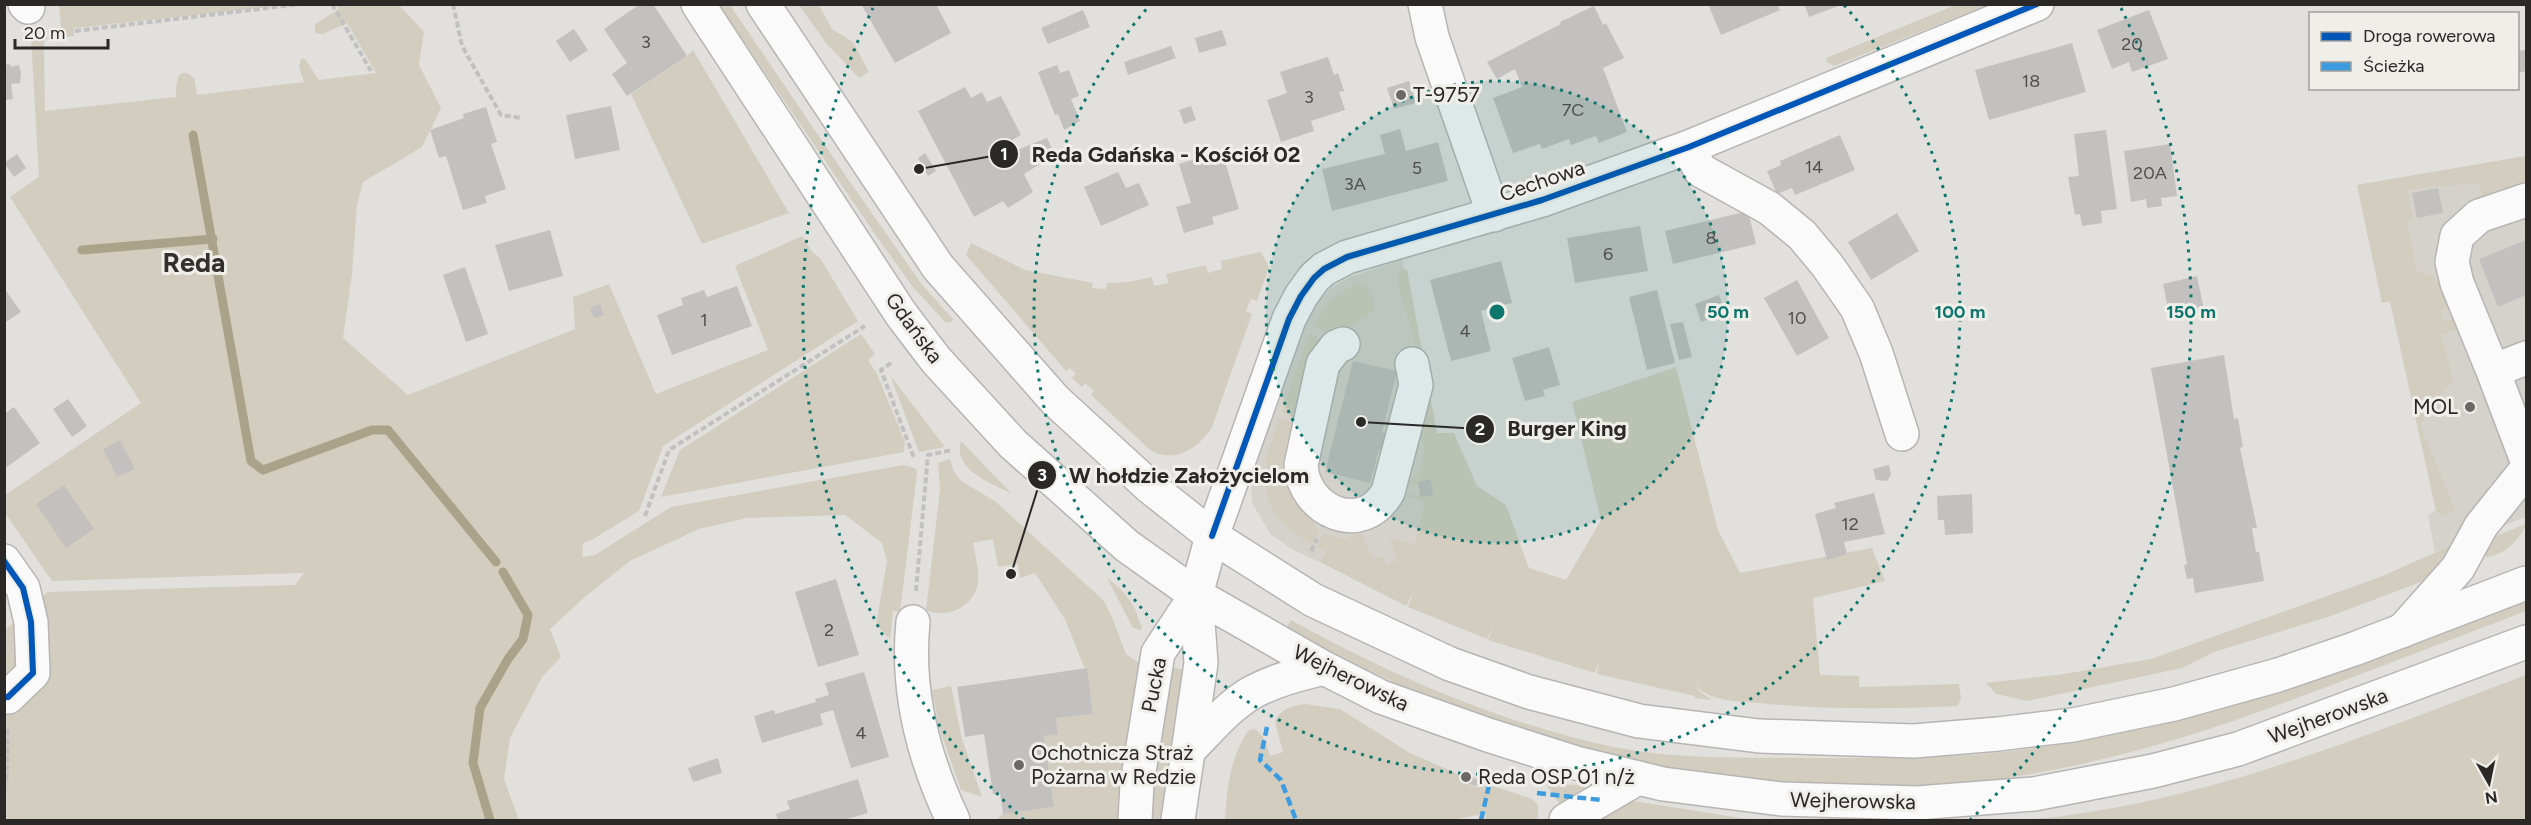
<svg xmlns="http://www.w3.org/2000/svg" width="2531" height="825" viewBox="0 0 2531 825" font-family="Figtree,sans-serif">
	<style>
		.built { fill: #d4d2ca }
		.green { fill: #d2cdbe }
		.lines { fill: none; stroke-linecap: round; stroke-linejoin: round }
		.stream { stroke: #aaa389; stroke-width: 9 }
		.building { fill: #c2c1bf }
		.minor-casing { stroke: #b6b5b3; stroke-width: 36 }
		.major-casing { stroke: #b6b5b3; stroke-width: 36 }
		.path { stroke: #c1c1c1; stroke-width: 4; stroke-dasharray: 6 3; stroke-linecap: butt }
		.minor { stroke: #fafafa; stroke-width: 33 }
		.major { stroke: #fafafa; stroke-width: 33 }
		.quiet { stroke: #3d9ce0; stroke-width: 4.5; stroke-dasharray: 9 4.5; stroke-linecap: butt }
		.cycleway-casing { stroke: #efeee9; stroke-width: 10 }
		.cycleway { stroke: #0057b8; stroke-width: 6 }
		.ring { fill: none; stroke: #0f766e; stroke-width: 3; stroke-dasharray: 3 6 }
		.poi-dot { fill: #6a6967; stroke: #efeee9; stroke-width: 2 }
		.labels { text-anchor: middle; stroke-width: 6; stroke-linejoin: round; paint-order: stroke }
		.number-label { font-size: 18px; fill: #504f4d }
		.poi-label { font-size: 21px; fill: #2a2927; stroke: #efeee9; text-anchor: start }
		.street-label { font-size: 21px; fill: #2a2927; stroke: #efeee9 }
		.district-label { font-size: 27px; font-weight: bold; fill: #32312d; stroke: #efeee9 }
		.centre { fill: #0f766e; stroke: #efeee9; stroke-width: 3 }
		.ring-label { font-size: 18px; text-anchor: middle; font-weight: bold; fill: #0f766e; stroke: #efeee9; stroke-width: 6; stroke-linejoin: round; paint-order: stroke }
		.leader { fill: none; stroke: #2a2927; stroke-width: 2 }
		.callout-dot { fill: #2a2927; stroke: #efeee9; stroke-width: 2 }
		.mark-label { font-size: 18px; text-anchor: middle; font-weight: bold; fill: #fff }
		.callout-label { font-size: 22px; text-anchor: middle; font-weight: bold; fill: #2a2927; stroke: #efeee9; stroke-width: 6; stroke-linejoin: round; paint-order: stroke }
	</style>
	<rect width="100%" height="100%" fill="#e1e0dd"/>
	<path class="built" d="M2526,156V517L2435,552L2428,515L2436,510L2390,301L2382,303L2357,185Z
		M1403,259L1404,274L1448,495L1444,590L1326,552L1320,562L1295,551L1271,535L1252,503L1251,483L1253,462L1301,325L1312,306L1331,288L1350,277Z"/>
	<path class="green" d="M269,4L271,7L74,28V36L44,39L45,111L176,97C176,86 176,62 194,78L197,95L304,82L299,67L301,59H305L319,80L376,73L347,23L323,34L315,33V24L339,9L336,5H399L424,32L419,65L441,108L422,147L363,182L357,205L352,274L343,338L408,395L575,329L573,297L609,284L656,394L768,350L735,266L802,236L813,253L820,258L858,321L663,446L639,511L590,541L583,543L582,557L595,555L671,507L904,465L916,469L917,473L900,612L893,611L890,639L876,625L887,561L882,543L845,515L747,518L699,529L630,561L586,596L550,629L561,657L542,677L510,738L504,779L519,820H5V710L34,605L48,592L295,585L304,573L52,581L5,513V495L141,403L10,197L39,177L31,38L62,37L59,5Z
		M1958,4L1988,5L1834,66L1827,62L1826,58Z
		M719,5H730L852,185L923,286L953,319L952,322L946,323L913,287L879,240Z
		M799,5H819L832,29L853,42L869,72L859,78L826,43Z
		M693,50L789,213L702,244L631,94L687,56Z
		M2526,156V181L2482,196L2479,183C2455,186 2432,185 2408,190L2413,220L2407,221L2417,272C2439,275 2444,288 2452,307L2440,311L2444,322L2457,318L2460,327L2441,335L2453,379L2420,425L2455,510L2444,515V518L2436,511L2390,301L2382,303L2357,185Z
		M971,243L1025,270L1093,283L1092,288L1106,289L1107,283L1129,282L1152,277L1154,286L1168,283L1166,274L1206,265L1208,273L1222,269L1221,261L1261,252L1269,267L1257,301L1251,299L1246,311L1252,314L1212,427C1199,449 1172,465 1149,449L1091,395L1094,391L1085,383L1082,387L1072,378L1076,374L1070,368L1066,371L966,255Z
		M1407,269L1437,433H1454L1477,486L1506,505L1529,568L1566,580L1601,520L1572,402L1676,367L1718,530L1740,573L1872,548L1885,581L1813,598L1820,675L1859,676V687L1959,684L1961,698L1958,706C1892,709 1825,710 1759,703C1739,701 1717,702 1700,690L1696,680L1699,691L1712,700L1695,698V696L1597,674L1599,661L1595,673L1488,640L1493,626L1487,639L1408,607L1413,593L1406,606L1320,562L1326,552L1317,546L1324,533L1344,540L1360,530L1373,559L1383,556L1386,565L1397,561L1390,539L1415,544L1425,501L1402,495L1403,492L1420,497L1433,495L1431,479L1412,485L1405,484L1419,474L1425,448L1417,434L1423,370L1397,283L1399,271Z
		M1357,283L1365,287L1374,298V309L1371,313L1335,337L1313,326L1330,301Z
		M1310,333L1327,342L1321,353L1307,362L1293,416L1281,412Z
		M861,334L875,354L868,360L877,374L905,442L904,452L661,497L680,450Z
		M890,375L945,447L919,452Z
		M1279,419L1292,422L1280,469L1319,532L1312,544C1280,524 1259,507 1268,465L1265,461Z
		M961,441L1011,493C992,484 952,469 961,441Z
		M950,459L953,470L960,480L996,502L1104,601L1112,617L1126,654L1139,663L1121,776L1118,820H996L1003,814L1054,807L1044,736L1058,733L1056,718L1093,714L1086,667H1084L1065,619L1035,573L1020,578L1018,564L998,567L993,539L973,543C975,555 979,568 978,580C977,605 948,620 926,610L940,490L938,463Z
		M2526,524C2520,540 2503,557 2484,557L2488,539Z
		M2459,542L2426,580L2331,616L2214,652L2182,668L2027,701L1996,694L1986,683L2064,674L2151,659L2380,577Z
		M1107,578C1126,591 1136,606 1142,629L1140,630L1133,628Z
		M2526,601V611C2462,636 2397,660 2332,685C2275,706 2218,728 2160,744C2098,762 2019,779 1955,784C1723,805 1488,740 1286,629L1291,620C1392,676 1501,723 1614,747C1678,760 1743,757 1807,758C1870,758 1932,759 1994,753C2180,734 2354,667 2526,601Z
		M18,619L21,660L12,677L5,679V630Z
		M1172,667L1184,670L1160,820H1151L1156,770Z
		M2526,675V820H2025C2201,805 2363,736 2526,675Z
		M951,686L962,739L982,797L961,790L939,727L932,690Z
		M1305,704L1340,709L1410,753L1460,775L1458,781L1479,788L1482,782L1532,799L1538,805V819L1541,820H1486L1484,814L1451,820H1225C1227,789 1230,757 1248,731L1254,729C1265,734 1266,745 1270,756L1283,752L1275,722C1281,708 1291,706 1305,704Z
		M1545,783L1591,786L1597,788L1564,810Z
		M1634,801L1753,820H1582L1612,805Z"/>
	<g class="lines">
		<path class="stream" d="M193,135L251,461L263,470L372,430H388L496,562
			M82,250L213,239
			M490,820L473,763L480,708L508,659L523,639L528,615L503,572"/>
	</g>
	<path class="building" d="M640,4H653L687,56L627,96L612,74L627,63L604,29Z
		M861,4H936L951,33L895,63Z
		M1708,4H1777L1780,10L1721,35Z
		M1804,4H1841V5L1809,17Z
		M1594,6L1603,25L1606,23L1624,58L1603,68L1627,132L1599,143L1596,136L1571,145L1569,139L1542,149L1540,144L1513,153L1493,98L1522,87L1515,69L1497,79L1487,62L1561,24L1560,22Z
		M1083,10L1090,27L1048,44L1041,28Z
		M2149,10L2168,59L2132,72L2129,62L2112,69L2097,30Z
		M574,29L588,50L570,62L556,41Z
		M1222,30L1227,45L1199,53L1195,38Z
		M2072,43L2086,92L1989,120L1975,70Z
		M1171,46L1176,58L1128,75L1124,62Z
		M2526,50V71L2518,73V51Z
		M1328,57L1334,75L1338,73L1344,91L1339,92L1345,110L1311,121L1314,131L1281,142L1267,100L1287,93L1280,72Z
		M10,64L11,67L19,65L21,74L20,83L11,84L13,99L4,100V65Z
		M1057,65L1060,73L1069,70L1079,96L1071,99L1080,121L1064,130L1058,114L1055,115L1038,72Z
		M1409,81L1416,103L1394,109L1387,88Z
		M965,87L971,98L982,92L987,102L1001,96L1021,135L1012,140L1017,150L1047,138L1055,155L1024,174L1033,192L1008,208L1003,201L974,217L918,111Z
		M611,106L620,150L575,159L566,115Z
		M1191,106L1196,120L1184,124L1179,110Z
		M486,107L497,142L491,144L506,189L485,196L487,203L463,210L446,156L439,158L430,130L464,118L463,114Z
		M1400,129L1406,151L1438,142L1448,181L1332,211L1322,169L1385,154L1380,135Z
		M2106,130L2117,209L2101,211L2102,223L2082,226L2080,214L2075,215L2068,177L2079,176L2074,134Z
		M1840,135L1855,170L1795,195L1792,188L1777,194L1767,171L1781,165L1780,161Z
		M2170,144L2177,196L2161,198L2162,206L2147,208L2146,199L2131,202L2124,151Z
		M1222,151L1239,209L1212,217L1214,224L1184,233L1176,207L1191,203L1179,164Z
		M925,153L936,171L928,176L918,158Z
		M17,154L26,168L14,177L4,163Z
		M1118,172L1126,188L1139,183L1149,205L1101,226L1084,187Z
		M2438,188L2443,213L2417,218L2412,193Z
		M1748,211L1756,244L1673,264L1665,231Z
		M1897,213L1919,251L1871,280L1848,242Z
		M1640,226L1648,271L1575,283L1567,238Z
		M550,230L563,276L509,291L495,245Z
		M2526,240V295L2498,307L2479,259Z
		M1501,261L1512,303L1481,311L1491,351L1451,361L1430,280Z
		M465,267L488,334L466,342L443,275Z
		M2197,276L2204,310L2170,318L2163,284Z
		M1797,280L1829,338L1797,356L1764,298Z
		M737,286L752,326L672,355L657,315L683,305L681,298L704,290L707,297Z
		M4,288L21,312L4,323Z
		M1657,290L1675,363L1647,370L1629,297Z
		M1719,295L1726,313L1701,322L1695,304Z
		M600,304L604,315L594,318L590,308Z
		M1683,322L1692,357L1679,360L1670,324Z
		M1549,347L1560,385L1543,390L1545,396L1525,401L1512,358Z
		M2224,355L2234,419L2238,418L2243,447L2240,448L2257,528H2252L2256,552H2259L2264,581L2195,593L2193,578L2187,579L2184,565L2187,564L2151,368Z
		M1353,361L1397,371L1382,432L1389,434L1385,450L1379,449L1370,483L1325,472Z
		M68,399L87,426L72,437L53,409Z
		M14,407L40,443L4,469V414Z
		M120,440L135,469L117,477L103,449Z
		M1889,465L1891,475L1887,481L1876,480L1873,469Z
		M1431,479L1433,495L1420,497L1418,482Z
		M64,485L94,529L66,548L36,504Z
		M1874,493L1885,534L1844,542L1847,554L1827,560L1815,514L1836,508L1834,503Z
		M1972,494L1973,533L1945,535L1944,520H1938L1937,496Z
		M836,579L859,655L818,667L795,592Z
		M1087,668L1093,714L1056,718L1058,734L1044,736L1054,807L1003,814L1000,793L993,794L984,734L965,737L957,687Z
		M864,672L889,757L851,768L833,710L820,714L823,725L762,743L754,716L774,710L775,714L816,702L815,699L829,695L825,683Z
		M718,758L722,773L693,782L688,768Z
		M1461,773L1482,781L1479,787L1459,781Z
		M858,779L868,813L844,820H778L776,814L790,809L787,801Z"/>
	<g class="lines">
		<g class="minor-casing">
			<path id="minor" d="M25,4L28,7
				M1425,4L1432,37L1494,215
				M1689,147L1700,170L1769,208L1802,235L1827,265L1857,308L1876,353L1902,434
				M1343,344L1336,347L1323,364L1301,465C1303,510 1361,538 1388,492L1416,385L1412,364
				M2526,358L2493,371L2526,458
				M2493,371L2457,283L2452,262L2457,236L2479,216L2526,200
				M1212,536L1289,319L1301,296L1314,278L1324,269L1347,257L1542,200L1689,147L2037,4
				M4,561L23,588L31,622L33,673L8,697H4
				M913,622C906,690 924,759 953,820
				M2402,631L2458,568L2481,526L2526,470
				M1566,820L1638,778"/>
		</g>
		<g class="major-casing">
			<path id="major" d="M698,4L901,314L936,360L1013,444L1127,546L1196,595L1324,668L1381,697L1488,735L1576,763L1663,784L1781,799L1917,803L2034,794L2153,771L2238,749L2526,642
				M763,4L938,267L1055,400L1150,487L1212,536L1313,600L1450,664L1529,692L1639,721L1759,736L1914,741L1998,734L2073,725L2174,704L2278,675L2354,649L2526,583
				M1188,751C1208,731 1228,706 1253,692C1275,680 1300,674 1324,668
				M1135,820L1137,784L1158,653L1196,595L1212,536
				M1178,820L1201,663L1196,595"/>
		</g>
		<path class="path" d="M332,4L371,71
			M453,4L462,46L501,115L522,118
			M75,31L301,4
			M891,363L881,370L914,458
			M645,516L669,450L865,326
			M1311,551L1317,539
			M916,591L928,455L953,450
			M4,789L7,776L8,727"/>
		<use href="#minor" class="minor"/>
		<use href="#major" class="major"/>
		<path class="quiet" d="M1267,727L1260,760L1281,780L1296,820
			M1537,793L1601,800
			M1481,820L1490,781"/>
		<g class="cycleway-casing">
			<path id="cycleway" d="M1212,536L1289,319L1301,296L1314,278L1324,269L1347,257L1542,200L1689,147L2037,4
				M4,561L23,588L31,622L33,673L8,697H4"/>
		</g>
		<use href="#cycleway" class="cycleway"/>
	</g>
	<circle cx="1497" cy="312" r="231" fill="#0f766e" fill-opacity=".12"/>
	<g class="ring">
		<circle cx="1497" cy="312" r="231"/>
		<path d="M1844 5A463 463 0 1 1 1150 5"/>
		<path d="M1024 820A694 694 0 0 1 873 8M2121 8A694 694 0 0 1 1970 820"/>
	</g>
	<g class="poi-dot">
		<circle cx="1401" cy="95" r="6"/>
		<circle cx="2470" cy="407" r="6"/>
		<circle cx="1019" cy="765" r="6"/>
		<circle cx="1466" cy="777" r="6"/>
	</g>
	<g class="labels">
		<g class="number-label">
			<text x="646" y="48">3</text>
			<text x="2132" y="50">20</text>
			<text x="2031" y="87">18</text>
			<text x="1309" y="103">3</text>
			<text x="1573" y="116">7C</text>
			<text x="1814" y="173">14</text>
			<text x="1417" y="174">5</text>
			<text x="2150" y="179">20A</text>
			<text x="1355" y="190">3A</text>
			<text x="1711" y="244">8</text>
			<text x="1608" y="260">6</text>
			<text x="1797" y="324">10</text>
			<text x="704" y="326">1</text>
			<text x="1465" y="337">4</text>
			<text x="1850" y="530">12</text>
			<text x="829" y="636">2</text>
			<text x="861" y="739">4</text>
		</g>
		<g class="poi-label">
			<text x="1413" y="102">T-9757</text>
			<text x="2458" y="414" text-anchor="end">MOL</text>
			<text x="1031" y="760">Ochotnicza Straż<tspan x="1031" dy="24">Pożarna w Redzie</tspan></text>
			<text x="1478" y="784">Reda OSP 01 n/ż</text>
		</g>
		<g class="street-label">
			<text transform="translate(1542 181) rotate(-19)" y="7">Cechowa</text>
			<text transform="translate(914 328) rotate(54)" y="7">Gdańska</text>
			<text transform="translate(1351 678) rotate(26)" y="7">Wejherowska</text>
			<text transform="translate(1154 685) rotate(-79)" y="7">Pucka</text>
			<text transform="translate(2328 716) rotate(-20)" y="7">Wejherowska</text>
			<text transform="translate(1853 801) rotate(1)" y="7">Wejherowska</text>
		</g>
		<g class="district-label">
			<text x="194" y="272">Reda</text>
		</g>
	</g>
	<circle cx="1497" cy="312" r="9" class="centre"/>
	<g class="ring-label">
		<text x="1728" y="318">50 m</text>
		<text x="1960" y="318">100 m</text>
		<text x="2191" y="318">150 m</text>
	</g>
	<path class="leader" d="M919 169L1004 154M1361 422L1480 429M1011 574L1042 475"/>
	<g class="callout-dot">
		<circle cx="919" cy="169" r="6"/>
		<circle cx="1361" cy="422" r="6"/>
		<circle cx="1011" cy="574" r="6"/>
		<circle cx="1004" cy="154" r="15"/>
		<circle cx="1480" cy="429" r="15"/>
		<circle cx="1042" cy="475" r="15"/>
	</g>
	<g class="mark-label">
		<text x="1004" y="160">1</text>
		<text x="1480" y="435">2</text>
		<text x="1042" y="481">3</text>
	</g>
	<g class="callout-label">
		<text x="1166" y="162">Reda Gdańska - Kościół 02</text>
		<text x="1567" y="436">Burger King</text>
		<text x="1189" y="483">W hołdzie Założycielom</text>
	</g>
	<rect width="2531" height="825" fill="none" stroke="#2a2927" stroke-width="12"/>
	<rect x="2309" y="12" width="210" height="78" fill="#efeee9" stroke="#a09f9b" stroke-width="1.5"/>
	<rect x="2321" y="32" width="30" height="9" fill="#0057b8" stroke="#a09f9b" stroke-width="1.5"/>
	<text x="2363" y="42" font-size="18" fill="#2a2927">Droga rowerowa</text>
	<rect x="2321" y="62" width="30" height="9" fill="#3d9ce0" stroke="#a09f9b" stroke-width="1.5"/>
	<text x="2363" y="72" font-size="18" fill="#2a2927">Ścieżka</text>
	<g transform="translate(2489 783) rotate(171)" stroke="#efeee9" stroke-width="4.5" paint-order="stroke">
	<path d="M0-4.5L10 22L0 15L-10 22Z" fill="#2a2927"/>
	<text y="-9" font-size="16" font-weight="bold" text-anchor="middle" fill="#2a2927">N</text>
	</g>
	<path d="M15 39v9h93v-9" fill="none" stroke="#2a2927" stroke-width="3"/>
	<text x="24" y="39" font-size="18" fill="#2a2927" stroke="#efeee9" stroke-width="4.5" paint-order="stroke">20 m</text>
</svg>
